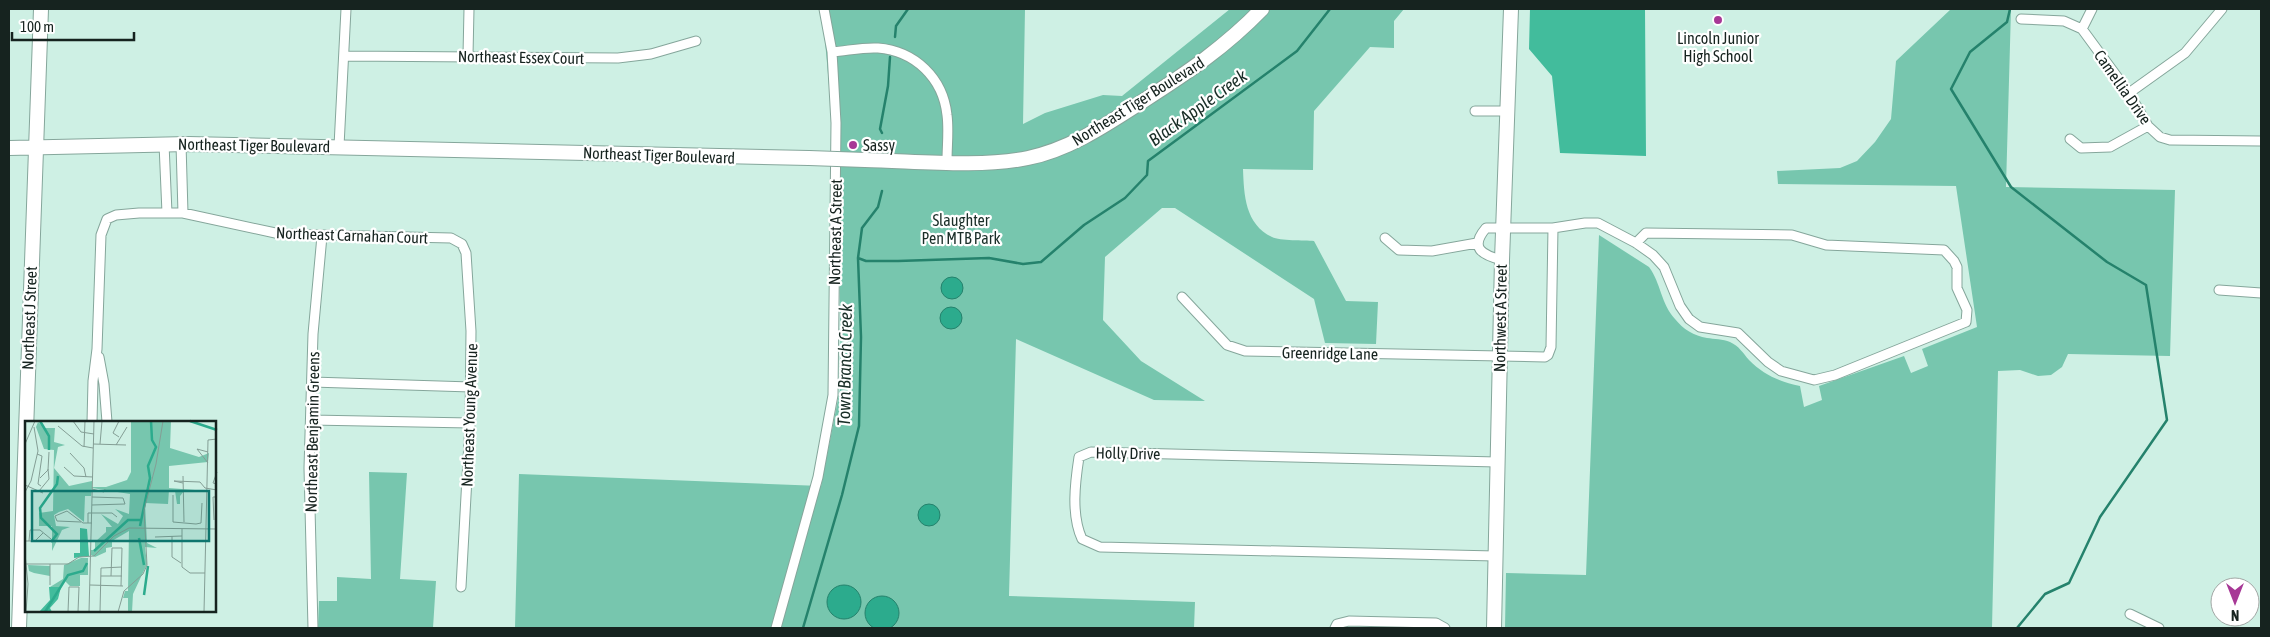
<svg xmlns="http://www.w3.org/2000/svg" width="2270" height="637" viewBox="0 0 2270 637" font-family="'Asap Condensed',sans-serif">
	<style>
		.green { fill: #77c6ae }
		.forest { fill: #42bc9c }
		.water { fill: #2cab8d; stroke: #25826c }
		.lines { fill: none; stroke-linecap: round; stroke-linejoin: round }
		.stream { stroke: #25826c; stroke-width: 2.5 }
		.street-casing { stroke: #85a69b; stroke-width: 11 }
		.secondary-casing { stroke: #85a69b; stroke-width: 16 }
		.street { stroke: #fff; stroke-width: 9 }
		.secondary { stroke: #fff; stroke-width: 14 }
		.secondary-bridge-casing { stroke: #85a69b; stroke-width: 16; stroke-linecap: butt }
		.secondary-bridge { stroke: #fff; stroke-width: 14 }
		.poi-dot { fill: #a73896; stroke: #fff; stroke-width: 2 }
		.labels { text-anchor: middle; stroke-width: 4.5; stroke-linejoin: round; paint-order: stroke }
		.poi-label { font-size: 16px; fill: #16231f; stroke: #fff }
		.street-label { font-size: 16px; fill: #16231f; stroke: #fff }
		.park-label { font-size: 16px; fill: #1a2e28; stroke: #fff }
		.water-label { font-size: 18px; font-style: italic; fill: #192e27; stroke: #fff }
		.inset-river { fill: none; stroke: #2cab8d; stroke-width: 2.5 }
		.inset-road { fill: none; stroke: #849e95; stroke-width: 1 }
		.view { fill: #0f766e; fill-opacity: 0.15; stroke: #0f766e; stroke-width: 2.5 }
		.inset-edge { fill: none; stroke: #16231f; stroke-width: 2.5 }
	</style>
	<rect width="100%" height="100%" fill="#cef0e4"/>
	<path class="green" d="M827,9H1025L1023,124L1045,113L1103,95L1122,96L1230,9H1404L1394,21V48L1370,47L1314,111L1313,170L1243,169C1244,195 1245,224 1272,237C1280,241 1304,240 1314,241L1346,301L1378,302L1376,344L1325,343L1314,299L1175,208H1162L1105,257L1103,320L1141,361L1205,401L1154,400L1016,339L1009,596L1195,602L1194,628H515L519,474L821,486L841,384L838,185L824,30L833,29L828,23Z
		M1951,9H2011L2006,187L2175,190L2170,356L2068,354L2062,367L2051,375L2038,376L2020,370L1998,371L1992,628H1505L1506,573L1586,575L1599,235L1649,267C1661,283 1661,304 1675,319C1683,329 1694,336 1707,338C1714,339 1723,339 1730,342C1739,346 1743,353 1749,360C1764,375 1780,382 1800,386L1804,407L1822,400L1819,386L1904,356L1911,373L1928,366L1922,349L1977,327L1956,186L1778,184L1777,171L1840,168L1857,161L1875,142L1891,119L1896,61Z
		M369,472L407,473L400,579L436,581L433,628H318L319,601H337V577L371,579Z"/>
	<path class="forest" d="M1530,9H1645L1646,156L1560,153L1552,76L1529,49Z"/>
	<path class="water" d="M941 288a11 11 0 1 1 22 0a11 11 0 1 1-22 0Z
		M940 318a11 11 0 1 1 22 0a11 11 0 1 1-22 0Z
		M918 515a11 11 0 1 1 22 0a11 11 0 1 1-22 0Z
		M827 602a17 17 0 1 1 34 0a17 17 0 1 1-34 0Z
		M865 613a17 17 0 1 1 34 0a17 17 0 1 1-34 0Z"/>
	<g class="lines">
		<path class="stream" d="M2010,9L2007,22L1970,52L1951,89L2011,187L2107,262L2146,285L2167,420L2100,517L2069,583L2045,594L2017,628
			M895,37L896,26L908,9
			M882,133L880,129L888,86L890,57
			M858,258L866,261H898L989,258L1023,264L1041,262L1084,225L1125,198L1147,175L1148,161L1297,51L1330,9
			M803,628L842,495L859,426L861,337L858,258L862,228L878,207L882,191"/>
		<g class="street-casing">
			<path id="street" d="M2021,19L2064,21L2082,29L2129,93L2148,126L2160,137L2170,140L2261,141
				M2082,29L2092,9
				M832,52C847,51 862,47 878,48C915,51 943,78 947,115C949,130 947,146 947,161
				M468,55L469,9
				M344,56L618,58L651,54L696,41
				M2129,93L2185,53L2222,9
				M1475,111H1507
				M2070,139L2081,148L2110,147L2148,126
				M164,144L167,213
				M181,144L183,213
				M339,146L346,9
				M1385,238L1399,250L1432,251L1477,243
				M1502,260C1482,255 1469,248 1486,228H1553L1585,223H1598L1636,243L1653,255L1664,267L1680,306L1689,319L1700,327L1738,333L1768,362L1781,371L1814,380L1835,375L1966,322L1967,310L1957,288V267L1954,261L1944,250L1826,245L1792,235L1646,233L1636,243
				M2219,290L2261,293
				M1182,297L1227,345L1245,351L1545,357L1548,355L1551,347L1553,228
				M99,357L104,384L107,422
				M312,382L471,387
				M311,420L470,423
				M92,422L93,381L97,349L101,235L107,219L116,215L139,213H183L280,234L451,238L462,244L466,253L471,331L470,423L461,587
				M1495,556L1100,547L1082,539C1071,515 1075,483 1079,457L1091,452L1497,462
				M2130,614L2159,628
				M313,628L309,468L313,334L322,236
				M776,628L818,477L833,395L836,123L832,52L824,9
				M1335,628L1337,624L1349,621L1436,623L1445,628"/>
		</g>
		<g class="secondary-casing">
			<path id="secondary" d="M9,148L188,144L809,158
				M865,160C916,161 979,168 1028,158C1071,149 1107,124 1143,101C1187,73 1225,47 1262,9
				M19,628L41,9
				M1494,628L1502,260L1511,9"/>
		</g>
		<use href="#street" class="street"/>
		<use href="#secondary" class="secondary"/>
		<g class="secondary-bridge-casing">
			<path id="secondary-bridge" d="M809,158L865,160"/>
		</g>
		<use href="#secondary-bridge" class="secondary-bridge"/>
	</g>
	<g class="poi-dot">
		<circle cx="1718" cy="20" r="5"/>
		<circle cx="853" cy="145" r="5"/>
	</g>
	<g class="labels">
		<g class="poi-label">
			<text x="1718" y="44">Lincoln Junior<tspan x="1718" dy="18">High School</tspan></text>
			<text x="863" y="151" text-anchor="start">Sassy</text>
		</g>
		<g class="street-label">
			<text transform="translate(521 57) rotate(1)" y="6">Northeast Essex Court</text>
			<text transform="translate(2123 87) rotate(55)" y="6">Camellia Drive</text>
			<text transform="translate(1138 101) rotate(-32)" y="6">Northeast Tiger Boulevard</text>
			<text transform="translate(254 145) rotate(1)" y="6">Northeast Tiger Boulevard</text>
			<text transform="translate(659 155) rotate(2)" y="6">Northeast Tiger Boulevard</text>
			<text transform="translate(835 232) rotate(-89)" y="6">Northeast A Street</text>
			<text transform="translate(352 235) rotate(2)" y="6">Northeast Carnahan Court</text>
			<text transform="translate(29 318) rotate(-88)" y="6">Northeast J Street</text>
			<text transform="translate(1500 318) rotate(-89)" y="6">Northwest A Street</text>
			<text transform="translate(1330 353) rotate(1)" y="6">Greenridge Lane</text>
			<text transform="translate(469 415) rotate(-88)" y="6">Northeast Young Avenue</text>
			<text transform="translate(312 432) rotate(-89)" y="6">Northeast Benjamin Greens</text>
			<text transform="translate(1128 453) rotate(1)" y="6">Holly Drive</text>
		</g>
		<g class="park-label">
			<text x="961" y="226">Slaughter<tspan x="961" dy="18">Pen MTB Park</tspan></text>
		</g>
		<g class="water-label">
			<text transform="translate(1198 108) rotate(-36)" y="6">Black Apple Creek</text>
			<text transform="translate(845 365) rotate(-89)" y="6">Town Branch Creek</text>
		</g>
	</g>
	<g transform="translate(25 421)">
		<rect width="191" height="191" fill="#cef0e4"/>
		<path d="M106,0H146L145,27L174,36L184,32L183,41L144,45V67L183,70H159L155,75V83H152L150,70L144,69L143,83L120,82L122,122L132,127L120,126L122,143L108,173L107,191H103V177H98L100,170H103L104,110L87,120V126L81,127V131L70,136L66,134V129H70V121L81,111V106H87L76,93L93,103L98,95L90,88L104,93L105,73L67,67L66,75H60L59,101L43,88L34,91L29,94L31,105L45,106L37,109L27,130V105H14V92L28,90L29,29L19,28L11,6L13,1L20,7H30L29,21L40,24L33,26L29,47L44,65L67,60V66H81L102,59L106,51ZM56,137H63V154H55V165H45L40,160L36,166H25L38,158L39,144ZM3,144L25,145V155L9,152L4,150Z" fill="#77c6ae"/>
		<path d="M55,107L62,108L64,135L49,137V132H55ZM24,166H36L33,178L25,187L27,191H14L25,179Z" fill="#42bc9c"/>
		<path class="inset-river" d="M15,0L24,15V29M165,0L192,9M115,105L125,57L123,45L131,26L127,19L126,0M114,117L119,144M26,121L32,113L16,97L15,87L32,63L33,55M69,130L103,99H116M119,174L123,145M20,191L43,154L58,150L62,142"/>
		<path class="inset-road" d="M48,0L56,11L69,13M94,0L88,12L94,16M33,5L57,25L68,27M0,23L10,0M68,23L101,24M75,23L77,0M91,24L102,6M59,26L60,0M45,32L59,47L61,56M12,33L17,35L13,63L16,65M183,42L172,28L183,31M39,46L49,55L68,56M192,51L188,62L192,63M158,55L159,101M15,57L23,49L24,31M158,62L149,60L175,61L180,67L192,69M0,64L18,72M67,68L79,71L80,68M14,70L24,58L23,48M0,71L6,60L13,30L9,6M148,74V101L171,103M67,84L100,83L98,77L67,76M189,99L188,76H192M56,101L32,100L30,95L42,90L58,102H67M63,102V92H87L92,96M171,103L176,102L177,82M157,108V146L165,152H180M147,115V136L156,142M130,116L157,115M0,120H10L18,112M4,120L5,109H15L26,118M0,133L3,163L1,191M0,143H43L54,136L69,135L89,115L104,107L192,108M76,155H97M86,155L87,127H97L96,165M25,164V143M65,164L98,165M43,191L44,166H54L53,191M64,191L69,0M75,191L76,147L97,146M93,191L99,170L118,153L122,144L119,89L131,43L138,0M179,191L183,19L192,18"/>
		<path class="view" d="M7,70H184V120H7Z"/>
		<rect width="191" height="191" class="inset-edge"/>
	</g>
	<rect width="2270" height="637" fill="none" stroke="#16231f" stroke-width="20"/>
	<g transform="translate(2235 602) rotate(180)"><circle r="24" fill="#ffffff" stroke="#a2a7a5"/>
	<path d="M0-4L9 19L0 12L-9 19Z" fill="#a73896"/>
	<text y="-8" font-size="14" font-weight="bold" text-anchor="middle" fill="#16231f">N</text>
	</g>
	<path d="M12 32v8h122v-8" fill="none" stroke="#16231f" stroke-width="2.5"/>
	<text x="20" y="32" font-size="15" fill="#16231f" stroke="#ffffff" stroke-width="4" paint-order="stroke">100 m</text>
</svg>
